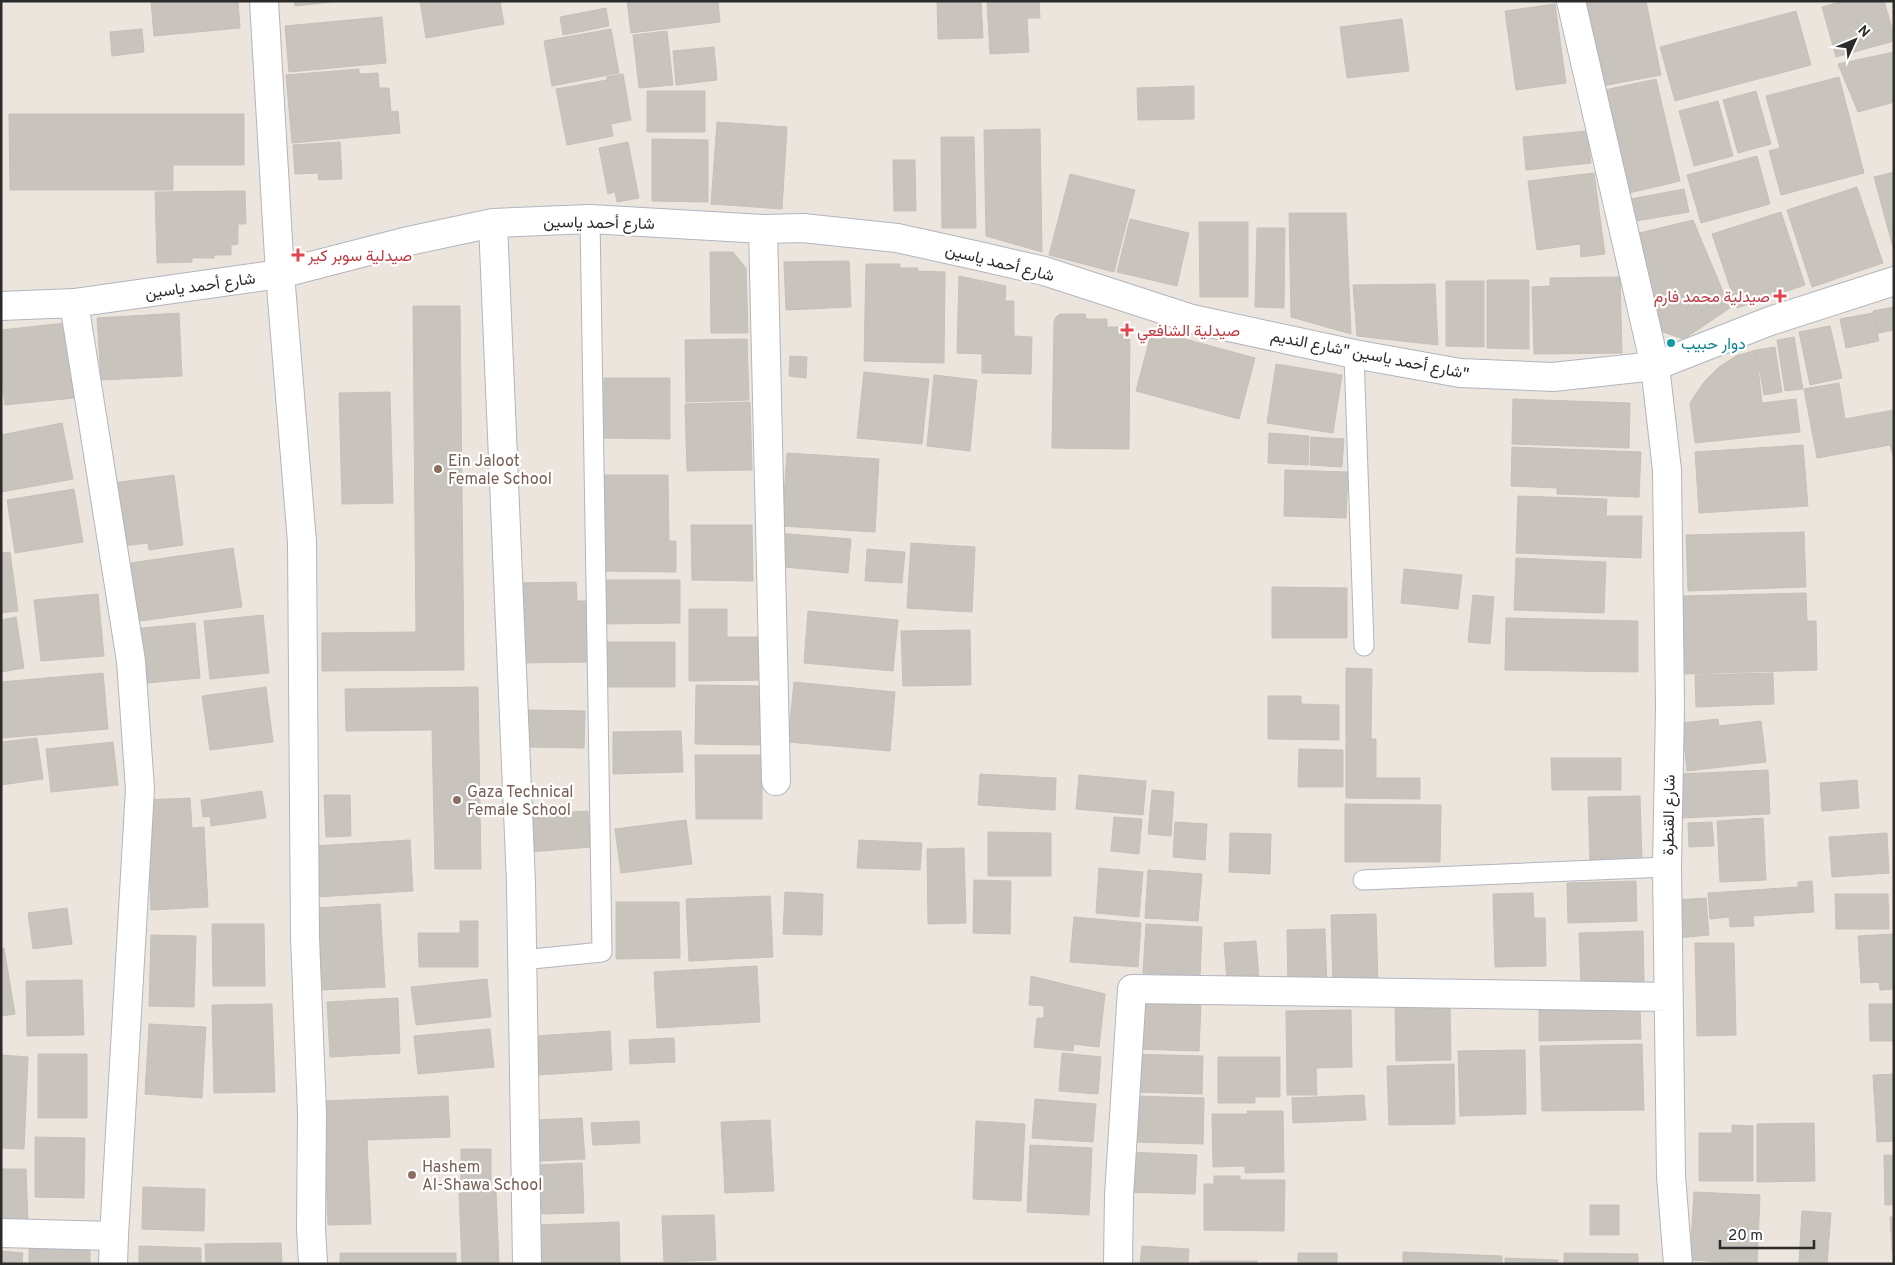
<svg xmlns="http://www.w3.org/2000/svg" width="1895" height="1265" viewBox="0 0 1895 1265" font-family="Overpass,Vazirmatn,sans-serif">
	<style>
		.building { fill: #c8c3bc; stroke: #c7c0b8 }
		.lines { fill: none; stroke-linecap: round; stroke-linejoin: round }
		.service-casing { stroke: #b1b5be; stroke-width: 21 }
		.minor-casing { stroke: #b1b5be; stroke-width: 30 }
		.service { stroke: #fff; stroke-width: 19 }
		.minor { stroke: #fff; stroke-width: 28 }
		.health-dot { fill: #e0444e; stroke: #fff; stroke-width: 2 }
		.culture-dot { fill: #0f9aa8; stroke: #fff; stroke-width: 2 }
		.education-dot { fill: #8d6e63; stroke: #fff; stroke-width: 2 }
		.labels { text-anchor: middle; stroke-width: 4.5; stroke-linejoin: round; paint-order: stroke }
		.street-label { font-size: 16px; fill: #2b2b2b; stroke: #fff }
		.health-label { font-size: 16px; fill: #be3a42; stroke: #fff; text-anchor: start }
		.culture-label { font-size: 16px; fill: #0d838f; stroke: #fff; text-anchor: start }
		.education-label { font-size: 16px; fill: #785e54; stroke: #fff; text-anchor: start }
	</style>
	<rect width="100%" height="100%" fill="#ece5de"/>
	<path class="building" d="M151,1H238L240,28L154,36Z
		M294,1H341L295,6Z
		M420,1H500L504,24L426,38Z
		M627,1H718L720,22L631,33Z
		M937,1H981L983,38L938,39Z
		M987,1H1039L1040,18H1027L1029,52L990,54Z
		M1580,1H1646L1661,75L1597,87Z
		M1843,1H1884L1894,35V41L1836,57L1822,7Z
		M1555,4L1566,83L1516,90L1505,11Z
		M606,8L609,26L563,35L560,17Z
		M1796,11L1811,65L1675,101L1660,47Z
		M382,17L386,63L289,72L285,26Z
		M1402,19L1409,71L1347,78L1340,27Z
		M142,29L144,52L112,56L110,32Z
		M611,29L619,73L552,86L544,41Z
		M667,31L673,85L639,88L633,35Z
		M714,47L717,80L676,85L673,51Z
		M1894,52V102L1858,112L1838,64Z
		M359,69V74L378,73L379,88H389L391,112L398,111L400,133L292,143L286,75Z
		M623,74L631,120L611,124L613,136L567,145L556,89L607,80V77Z
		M1839,77L1864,173L1781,195L1769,151L1780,148L1766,96Z
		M1656,79L1680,181L1629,193L1605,90Z
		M1194,86V119L1138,120L1137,88Z
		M647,91H705V132H647Z
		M1756,91L1771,144L1738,153L1723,100Z
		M1718,101L1733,156L1694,166L1679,111Z
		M9,114H244V165H173V190H10Z
		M717,122L787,127L782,209L711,204Z
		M1040,129L1042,252L986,236L984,130Z
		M1587,131L1591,163L1526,170L1523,137Z
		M941,137H974L976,228H942Z
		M652,139L708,140V202L652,201Z
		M340,142L342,179L319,180L318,173L295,174L293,145Z
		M628,142L639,198L617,202L615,192L608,194L599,148Z
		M1757,156L1770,204L1701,223L1687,175Z
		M893,160H915L916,211H894Z
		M1894,172V251L1874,177Z
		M1594,173L1605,254L1581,257L1580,244L1537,250L1528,181Z
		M1070,174L1135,190L1114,272L1049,255Z
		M1857,187L1883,263L1812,287L1787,210Z
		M1684,189L1689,212L1630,222L1625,200Z
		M245,191L246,224H238V244L231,245V255H214V258H192V262L157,263L155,192Z
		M1781,212L1805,285L1737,308L1712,234Z
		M1289,213H1346L1351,334L1291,317Z
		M1130,219L1189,233L1177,286L1117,272Z
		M1693,220L1730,308L1684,339L1660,331L1631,235Z
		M1199,222H1248V297H1200Z
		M1257,228H1285L1284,308L1255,307Z
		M710,252H733L746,268L748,333H711Z
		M849,261L851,307L786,310L784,262Z
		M866,264H900V268H918L917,271L945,272L944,363L864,361Z
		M959,276L1006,286L1005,301H1014V336L1032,337L1031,374L982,373V354L957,353Z
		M1620,277L1622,353L1534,354L1532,287L1550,286V278Z
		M1487,280H1529V349L1487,348Z
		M1446,281H1484V347L1446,346Z
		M1435,284L1438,345L1357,336L1353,285Z
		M413,306H460L464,670L322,671V633L416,632Z
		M1894,307V330L1878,333L1873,311Z
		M179,313L182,376L101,380L97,318Z
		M1873,313L1879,341L1846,348L1840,319Z
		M1060,314H1085L1086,319H1107V327H1130L1129,449L1052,448L1054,322L1056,317Z
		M65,323L74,398L5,405L1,372V330Z
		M1830,326L1842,378L1810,385L1799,332Z
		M1152,330L1255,358L1239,419L1136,391Z
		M1794,337L1803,389L1785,391L1777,340Z
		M747,339L749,400L686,402L685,340Z
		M1775,347L1782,392L1764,395L1756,350Z
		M1756,350L1762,403L1796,399L1800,432L1695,443L1690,403L1697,392L1704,382L1719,367L1736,356Z
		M790,356L807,357L806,378L789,376Z
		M1276,364L1342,375L1333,433L1267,423Z
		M864,372L929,379L922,444L857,438Z
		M934,375L977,380L970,451L927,446Z
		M604,378H670V439L603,438Z
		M1839,383L1845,419L1894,410V459L1890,445L1817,458L1804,389Z
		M390,392L393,503L342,504L339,393Z
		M1513,399L1630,403L1629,448L1512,444Z
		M750,402L752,470L687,471L685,404Z
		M62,423L73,479L1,492V435Z
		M1269,433L1309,436L1308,465L1268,463Z
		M1311,437L1344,439L1342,467L1310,465Z
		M1803,445L1808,506L1699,513L1695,452Z
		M1512,447L1641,452L1639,497L1557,494V488L1511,486Z
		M787,453L879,459L875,532L782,526Z
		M1285,470L1348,472L1346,518L1284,516Z
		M174,475L183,545L149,550L148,543L121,546L112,483Z
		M599,475H668L669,541H676V572L599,571Z
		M74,489L83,542L15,553L7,500Z
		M1518,496L1607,499L1606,516H1642L1641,558L1516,553Z
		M691,525H752L753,581L692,580Z
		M1804,532L1806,587L1688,591L1686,535Z
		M776,533L851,539L848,573L773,566Z
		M911,543L975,547L972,612L907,608Z
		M233,548L242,607L133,622L124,564Z
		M867,549L905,552L902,583L865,581Z
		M10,552L18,611L1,613V553Z
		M1516,558L1606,562L1604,613L1514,610Z
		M1404,569L1462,575L1458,609L1401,603Z
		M601,580H680V623L601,624Z
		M576,582L577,601H589L590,662L517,663L515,583Z
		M1272,587L1347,588V638H1272Z
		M1806,593L1807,621H1816L1817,670L1685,674L1682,596Z
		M98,594L104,656L41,661L34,600Z
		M1473,595L1494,597L1490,644L1468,642Z
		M689,609H727V637H771V680L689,681Z
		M808,611L898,620L893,671L804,663Z
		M263,615L269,673L210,679L204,621Z
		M16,617L24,668L1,672V620Z
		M1506,618L1638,621V672L1505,670Z
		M195,623L200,678L137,684L132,629Z
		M970,630L971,685L903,686L901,631Z
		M600,642H675V687H601Z
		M1346,668L1372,669L1371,739L1346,738Z
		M103,673L108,729L1,738V682Z
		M1773,673L1774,704L1696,707L1695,675Z
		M794,682L895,692L890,751L788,742Z
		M696,685L762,686L761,745L695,744Z
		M266,687L273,742L210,750L202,696Z
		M478,687L481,869H435L432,730L346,731L345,689Z
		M1268,696H1301V704L1339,705V740L1268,739Z
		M528,710L585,711L584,748L528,747Z
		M1718,719L1719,726L1761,721L1766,762L1687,771L1682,723Z
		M681,731L683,772L613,774V732Z
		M37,738L43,779L1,785V742Z
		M1346,739H1376V778H1420V799L1346,798Z
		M113,742L118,785L51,792L46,749Z
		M1299,749L1343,750V787H1298Z
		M695,755H762V819H696Z
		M1551,758H1621V790H1552Z
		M1768,770L1770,814L1681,818L1679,774Z
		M980,774L1056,778L1055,810L978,805Z
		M1079,775L1146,781L1143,815L1076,809Z
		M1857,780L1859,808L1822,811L1820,783Z
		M1152,790L1174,792L1171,836L1148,834Z
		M262,791L266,818L211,826L210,816L203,817L201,800Z
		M324,795H350L351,836L326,837Z
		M1640,796L1642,860L1590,862L1588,797Z
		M190,798L192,828L204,827L208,907L151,910L146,800Z
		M1345,804L1441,805L1440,862H1345Z
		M588,811L591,847L530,852L528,815Z
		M1114,817L1142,819L1139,854L1111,851Z
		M1763,818L1766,880L1720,882L1717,821Z
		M686,820L692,864L621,873L615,829Z
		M1175,822L1207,824L1205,860L1173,857Z
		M1712,822L1714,846L1689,847L1688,823Z
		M988,832L1051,833V876H988Z
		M1230,833L1271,834L1270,874L1229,872Z
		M1887,833L1889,873L1832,877L1829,837Z
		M410,840L413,891L317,897L314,846Z
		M859,840L922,843L920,870L857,868Z
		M964,848L966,923L928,924L927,849Z
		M1099,868L1143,872L1139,917L1096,913Z
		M1148,870L1202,874L1198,921L1145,918Z
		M974,880L1011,881L1010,934L973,933Z
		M1636,881L1637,921L1568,923L1567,883Z
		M1812,881L1814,912L1753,916L1754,926L1730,927L1729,917L1710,919L1708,893L1798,887V882Z
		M785,892L823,894L822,935L783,934Z
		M1533,893L1534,918H1545L1546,966L1495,967L1493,894Z
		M1835,894H1888L1889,929H1836Z
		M770,896L773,957L689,961L686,899Z
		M1706,898L1709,935L1677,938L1674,900Z
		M616,902H679L680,958L616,959Z
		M380,904L385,987L321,990L316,908Z
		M67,908L72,944L33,949L28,913Z
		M1376,914L1378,985L1333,987L1331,915Z
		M1074,917L1141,923L1138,967L1070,962Z
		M460,921H478V967H419L418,933H460Z
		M212,924H264L265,986H213Z
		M1146,924L1202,927L1200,977L1143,973Z
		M1325,929L1327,987L1288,988L1287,930Z
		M1643,931L1644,983L1581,985L1579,933Z
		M1894,934V989L1880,990L1879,982L1861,983L1858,936Z
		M151,935L196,936L194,1007L149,1006Z
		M1256,941L1259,979L1227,981L1224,943Z
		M1695,943H1734L1736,1035L1697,1036Z
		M4,948L15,1014L1,1016V949Z
		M757,966L760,1022L657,1028L654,972Z
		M1031,976L1105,994L1099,1047L1074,1044L1073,1051L1034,1047L1037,1018H1044V1006L1029,1005Z
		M487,979L491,1017L416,1025L411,987Z
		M82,980L84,1035L27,1036L26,981Z
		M398,998L400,1053L330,1057L327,1002Z
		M1133,1001L1201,1004L1199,1051L1132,1049Z
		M272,1004L275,1092L214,1093L212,1005Z
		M1640,1004L1641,1039L1539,1041V1006Z
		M1869,1004H1894V1041H1870Z
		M1450,1005L1451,1060L1396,1061L1395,1006Z
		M1351,1010L1352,1067L1316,1068L1317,1095H1287L1286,1011Z
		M149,1024L206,1027L202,1098L145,1094Z
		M490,1029L494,1067L418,1074L414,1036Z
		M610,1031L612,1070L538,1075L536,1036Z
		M674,1038L675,1062L630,1064L629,1040Z
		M1642,1044L1644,1110L1542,1111L1540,1046Z
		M1525,1050L1526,1114L1460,1116L1458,1051Z
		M1062,1053L1101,1057L1098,1094L1059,1091Z
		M38,1054H87V1118H38Z
		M1133,1054L1203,1056L1202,1094L1133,1092Z
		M1,1055L28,1057L24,1149L1,1148Z
		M1218,1057H1280V1097H1255V1103H1218Z
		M1454,1064L1455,1124L1389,1125L1387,1066Z
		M1894,1074V1141L1877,1142L1873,1075Z
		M1364,1095L1366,1120L1293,1123L1292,1098Z
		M448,1096L450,1137L367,1140L371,1224L328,1225L323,1101Z
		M1135,1096L1204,1098L1203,1144L1134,1142Z
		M1035,1099L1096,1104L1093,1142L1032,1138Z
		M1247,1111H1283L1284,1172L1245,1173V1166L1213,1167L1212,1114H1248Z
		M582,1118L585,1159L539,1161L537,1120Z
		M770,1120L774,1191L725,1193L721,1122Z
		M639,1121L640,1143L593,1145L591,1123Z
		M976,1121L1025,1124L1021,1201L973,1199Z
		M1814,1123L1815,1181L1757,1182V1124Z
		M1732,1125L1753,1126V1181H1699V1133H1732Z
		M35,1137L85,1138L84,1198L35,1197Z
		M1030,1145L1092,1148L1089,1215L1027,1212Z
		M461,1149H491V1185H461Z
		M1127,1152L1197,1155L1195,1194L1125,1192Z
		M1884,1155H1894V1205H1885Z
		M582,1163L584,1213L542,1214L539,1165Z
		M1,1169H26L28,1223H1Z
		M1214,1176H1240V1180H1285L1284,1231L1204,1230V1184H1214Z
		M143,1187L205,1189L204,1231L142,1229Z
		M496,1191L499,1264H462L459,1193Z
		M1694,1192L1760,1195L1757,1264L1690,1260Z
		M1590,1205H1619V1235H1590Z
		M1802,1211L1831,1213L1827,1264L1799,1262Z
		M714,1215L716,1260L664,1262L662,1216Z
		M1890,1217H1894V1264H1893Z
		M619,1222L620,1264H538L536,1225Z
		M29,1237L90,1239V1264H29Z
		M281,1243L282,1264H206L205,1244Z
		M139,1246L201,1248V1264H139Z
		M1142,1246L1189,1249L1188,1264H1140Z
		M1,1251L23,1253L22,1264H1Z
		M1403,1252L1502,1256V1264H1403Z
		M340,1253H456V1264H340Z
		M1298,1253H1337V1264H1298Z
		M1564,1253L1638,1254V1264H1564Z
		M1505,1258L1558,1260V1264H1505Z
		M1200,1261H1257V1264H1200Z"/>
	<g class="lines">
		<g class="service-casing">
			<path id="service" d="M1354,354L1364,646
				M1363,880L1667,867
				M522,960L602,952L590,219"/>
		</g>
		<g class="minor-casing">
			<path id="minor" d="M264,1L280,274L302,542L305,938L312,1112L311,1228L313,1264
				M1571,1L1655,366L1667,470L1670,706L1667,867L1671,1176L1678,1264
				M493,223L521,883L527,1264
				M763,229L776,781
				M1,306L74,303L280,274L404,242L493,223L590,219L763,229L803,228L897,238L983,257L1044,271L1192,319L1354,354L1460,373L1553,377L1655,366L1770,321L1894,281
				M1,1233L114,1236L140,789L131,661L74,303
				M113,1264L114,1236
				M1118,1264L1119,1196L1132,989L1669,997"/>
		</g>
		<use href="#service" class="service"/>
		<use href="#minor" class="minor"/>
	</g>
	<g class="health-dot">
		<path d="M295.5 247.5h5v5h5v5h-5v5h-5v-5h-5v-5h5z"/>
		<path d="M1777.5 288.5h5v5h5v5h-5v5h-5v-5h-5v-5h5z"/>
		<path d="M1124.5 322.5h5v5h5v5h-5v5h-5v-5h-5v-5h5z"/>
	</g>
	<circle class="culture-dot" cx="1671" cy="343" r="5"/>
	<g class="education-dot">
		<circle cx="438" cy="469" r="5"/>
		<circle cx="457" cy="800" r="5"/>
		<circle cx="412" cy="1175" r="5"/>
	</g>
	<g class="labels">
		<g class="street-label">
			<text transform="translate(599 222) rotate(1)" y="6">شارع أحمد ياسين</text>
			<text transform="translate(1000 262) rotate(14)" y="6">شارع أحمد ياسين</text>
			<text transform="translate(200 285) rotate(-8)" y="6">شارع أحمد ياسين</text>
			<text transform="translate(1370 354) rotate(11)" y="6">شارع أحمد ياسين "شارع النديم"</text>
			<text transform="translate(1668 815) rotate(-89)" y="6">شارع القنطرة</text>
		</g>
		<g class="health-label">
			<text x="308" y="261">صيدلية سوبر كير</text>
			<text x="1770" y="302" text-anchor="end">صيدلية محمد فارم</text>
			<text x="1137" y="336">صيدلية الشافعي</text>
		</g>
		<g class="culture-label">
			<text x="1681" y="349">دوار حبيب</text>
		</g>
		<g class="education-label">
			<text x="448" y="466">Ein Jaloot<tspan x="448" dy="18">Female School</tspan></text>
			<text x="467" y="797">Gaza Technical<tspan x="467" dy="18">Female School</tspan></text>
			<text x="422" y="1172">Hashem<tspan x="422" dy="18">Al-Shawa School</tspan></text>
		</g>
	</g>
	<rect width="1895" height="1265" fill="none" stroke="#2b2b2b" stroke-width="5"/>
	<g transform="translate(1855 40) rotate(46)" stroke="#ffffff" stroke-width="4" paint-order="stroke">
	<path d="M0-4L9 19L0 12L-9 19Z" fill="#2b2b2b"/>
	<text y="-8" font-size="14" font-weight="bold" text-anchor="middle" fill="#2b2b2b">N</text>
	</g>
	<path d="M1720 1240v8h94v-8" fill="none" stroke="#2b2b2b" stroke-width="2.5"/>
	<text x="1728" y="1240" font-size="15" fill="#2b2b2b" stroke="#ffffff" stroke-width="4" paint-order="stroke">20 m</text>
</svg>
